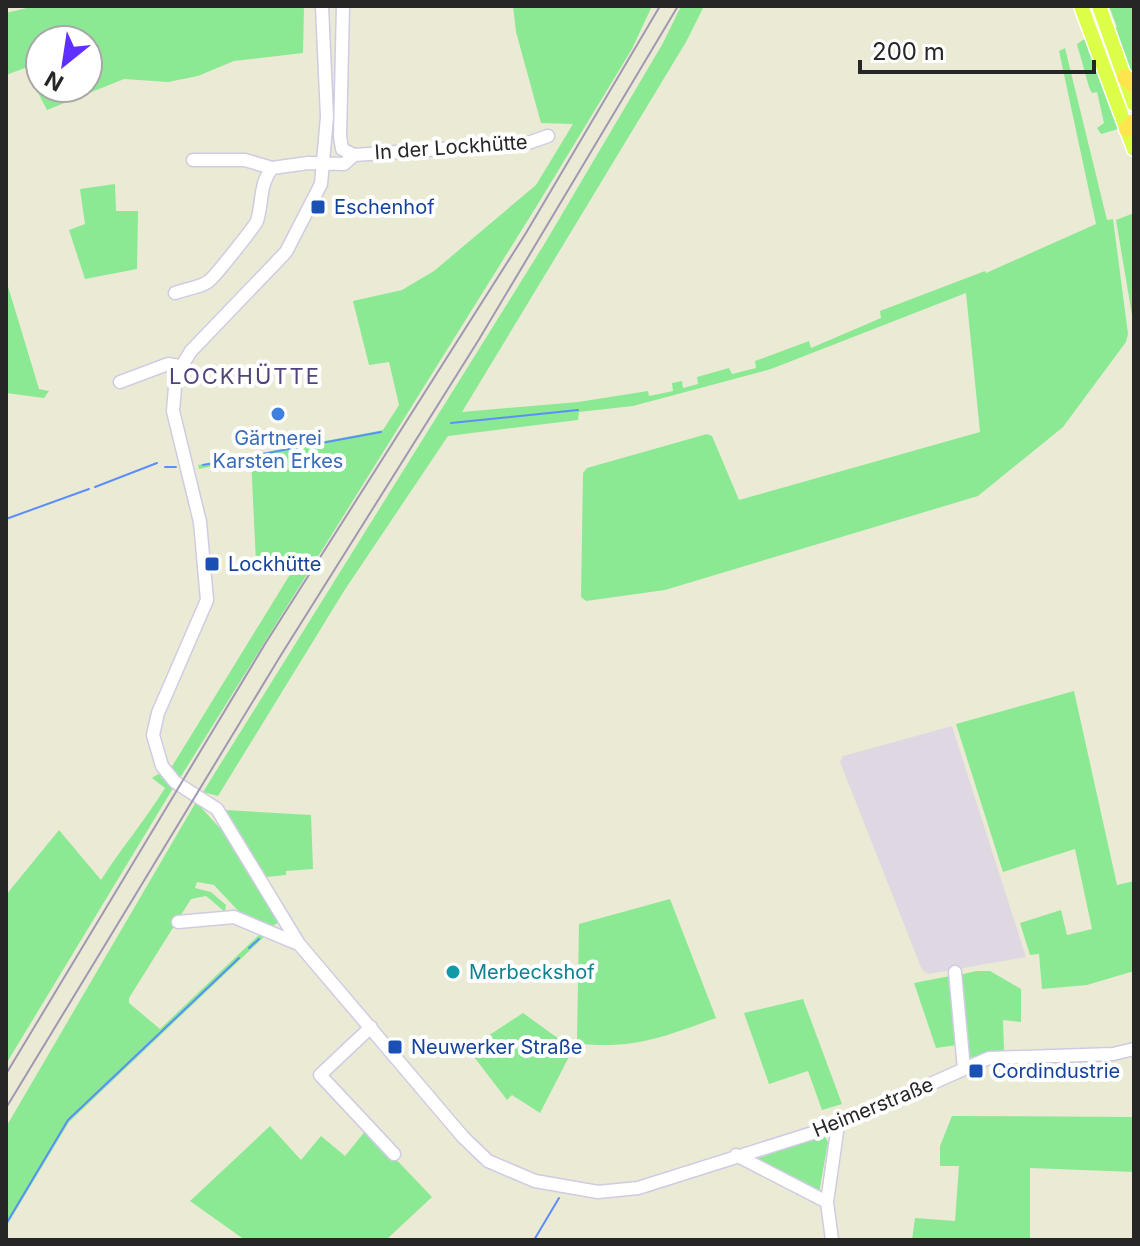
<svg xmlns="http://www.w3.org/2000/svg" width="1140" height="1246" viewBox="0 0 1140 1246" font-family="Inter,sans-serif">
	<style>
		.industrial { fill: #dfd8e2 }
		.green { fill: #8be993; fill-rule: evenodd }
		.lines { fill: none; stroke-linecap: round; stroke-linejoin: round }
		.stream { stroke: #5c8efa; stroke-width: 2 }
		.minor-casing { stroke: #d0cbe2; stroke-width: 15 }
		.major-casing { stroke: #fff; stroke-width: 17 }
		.highway-casing { stroke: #fff; stroke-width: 19 }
		.minor { stroke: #fff; stroke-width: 12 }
		.major { stroke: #dcfe48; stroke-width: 14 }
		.highway { stroke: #ffe54d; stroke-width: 16 }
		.rail { stroke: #a098b3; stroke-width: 2 }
		.transit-dot { fill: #1a4fb4; stroke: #fff; stroke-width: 3 }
		.shop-dot { fill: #3f7fe0; stroke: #fff; stroke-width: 3 }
		.culture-dot { fill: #0f9aa8; stroke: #fff; stroke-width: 3 }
		.labels { text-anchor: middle; stroke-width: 8; stroke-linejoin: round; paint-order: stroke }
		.street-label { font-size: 20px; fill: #262626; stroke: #fff }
		.transit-label { font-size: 20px; fill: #164399; stroke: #fff; text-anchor: start }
		.shop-label { font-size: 20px; fill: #366cbe; stroke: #fff }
		.culture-label { font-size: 20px; fill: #0d838f; stroke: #fff; text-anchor: start }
		.neighbourhood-label { font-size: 22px; letter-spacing: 2px; fill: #51437b; stroke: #fff }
	</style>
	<rect width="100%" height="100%" fill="#ebebd5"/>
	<path class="industrial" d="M952,726L1026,957L928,974L922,970L840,762L843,756Z"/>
	<path class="green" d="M35,6H304L303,53L234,61L198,76L168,82L124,79L47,110L25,68L6,75V13ZM40,40H88V88H40Z
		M513,6H652L632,49L541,199L180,778L171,768L302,555L256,563L251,458L199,469L198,465L383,430L399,405L389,362L369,365L353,301L402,290L434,271L536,185L573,124L541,123L516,32Z
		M681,6H704L686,42L462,412L578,402L648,391L649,396L673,391L672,383L682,381L683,388L698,384L697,377L729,368L732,374L756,368L755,361L809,341L811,348L881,318L880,311L985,271L986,273L1096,224L1059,51L1065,48L1107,220L1113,219L1128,334L1126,342L1063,427L978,496L665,590L586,601L581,597L583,473L587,468L707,434L712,436L739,500L980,432L966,293L771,369L633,406L579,412L578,420L448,436L344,591L218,796L203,792L545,243L663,43Z
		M1109,6H1134V77L1112,29L1117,27Z
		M1086,38L1119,124L1118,129L1101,134L1097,128L1104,123L1097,92L1092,93L1089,87L1077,44Z
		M115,184L116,211H138L137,269L85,279L69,230L85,224L80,189Z
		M1134,213V327L1116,220Z
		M7,283L39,389L49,391L44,398L6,393Z
		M1074,691L1117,885L1134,881V971L1087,985L1042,989L1039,954L1030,955L1020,923L1061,910L1067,935L1092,929L1075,849L1003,872L956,724Z
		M158,774L175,785L6,1064V895L59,830L101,880C122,847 144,822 165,788L152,778Z
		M196,802L228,837L279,922L270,928L243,916L214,885L197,882L195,888L211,892L226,905L225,912L206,896L191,899L129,998V1003L160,1029L261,933L266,935L69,1122L6,1227V1127Z
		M226,810L311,815L313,869L286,871V875L266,877Z
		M670,899L716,1018C666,1036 636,1049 582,1044L577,1039L579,924Z
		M976,971H990L1021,989V1022L1003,1020L1004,1050L968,1058L959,975Z
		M950,976L957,1045L936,1048L914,983Z
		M803,999L842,1104L822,1110L808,1071L769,1084L744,1013Z
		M523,1013L573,1049L540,1113L512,1095L507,1100L468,1049Z
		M952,1116L1134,1117V1172L1030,1168V1240H912L915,1218L955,1221L959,1166H940V1146Z
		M270,1126L301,1160L321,1136L345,1156L367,1129L432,1197L386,1240H245L190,1201Z
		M824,1135L828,1142L819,1193L756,1159Z"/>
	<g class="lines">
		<path class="stream" d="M451,423L578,410
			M203,465L381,432
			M165,467H176
			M95,487L157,463
			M6,519L89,489
			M249,948L259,939
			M6,1224L68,1120L239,958
			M534,1240L559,1198"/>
		<g class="minor-casing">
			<path id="minor" d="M322,6L327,117L321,184L286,252L191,351L176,375L173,411L200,522L207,600L158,713L153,735L162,766L175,782L217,809L299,944L463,1137L488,1161L535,1181L598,1192L638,1188L838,1125L989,1058L1113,1054L1134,1049
				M343,6L340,136L342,149L354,155
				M193,160H245L272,168
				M175,293C185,289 203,287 210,280C216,275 255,226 257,221C263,201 259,185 272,168L308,163L344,164L354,155L528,143L548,136
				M120,382L168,364L179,366
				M178,922L234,917L296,943
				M955,972L964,1069
				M371,1027L320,1075L394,1154
				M736,1155L827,1202
				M832,1240L827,1202L838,1125"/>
		</g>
		<g class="major-casing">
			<path id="major" d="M1081,6L1134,149
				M1099,6L1134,104"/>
		</g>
		<g class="highway-casing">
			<path id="highway" d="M1125,77L1134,85
				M1127,129L1134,122"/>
		</g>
		<use href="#minor" class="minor"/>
		<use href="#major" class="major"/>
		<use href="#highway" class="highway"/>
		<path class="rail" d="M6,1074L265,644L526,233L660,6
			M6,1108L281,655L478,341L678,6"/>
	</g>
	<g class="transit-dot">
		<rect x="310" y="199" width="16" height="16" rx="4"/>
		<rect x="204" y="556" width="16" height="16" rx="4"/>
		<rect x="387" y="1039" width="16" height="16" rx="4"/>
		<rect x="968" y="1063" width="16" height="16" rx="4"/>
	</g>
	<circle class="shop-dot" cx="278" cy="414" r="8"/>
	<circle class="culture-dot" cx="453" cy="972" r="8"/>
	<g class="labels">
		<g class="street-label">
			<text transform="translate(451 147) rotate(-4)" y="7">In der Lockhütte</text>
			<text transform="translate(873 1107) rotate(-22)" y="7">Heimerstraße</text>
		</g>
		<g class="transit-label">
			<text x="334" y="214">Eschenhof</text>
			<text x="228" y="571">Lockhütte</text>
			<text x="411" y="1054">Neuwerker Straße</text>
			<text x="992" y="1078">Cordindustrie</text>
		</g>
		<g class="shop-label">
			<text x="278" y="445">Gärtnerei<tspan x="278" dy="23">Karsten Erkes</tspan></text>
		</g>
		<g class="culture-label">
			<text x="469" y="979">Merbeckshof</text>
		</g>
		<g class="neighbourhood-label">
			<text x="245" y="384">LOCKHÜTTE</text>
		</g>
	</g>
	<rect width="1140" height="1246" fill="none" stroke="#262626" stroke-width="16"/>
	<g transform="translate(64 64) rotate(210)"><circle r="38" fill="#ffffff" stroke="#a8a8a8" stroke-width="2"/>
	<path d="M0-6L14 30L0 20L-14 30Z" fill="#5f2fff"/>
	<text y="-12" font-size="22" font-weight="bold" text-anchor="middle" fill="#262626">N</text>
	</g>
	<path d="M860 60v12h234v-12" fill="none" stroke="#262626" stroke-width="4"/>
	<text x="872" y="60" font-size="24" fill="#262626" stroke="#ffffff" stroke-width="6" paint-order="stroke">200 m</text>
</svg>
